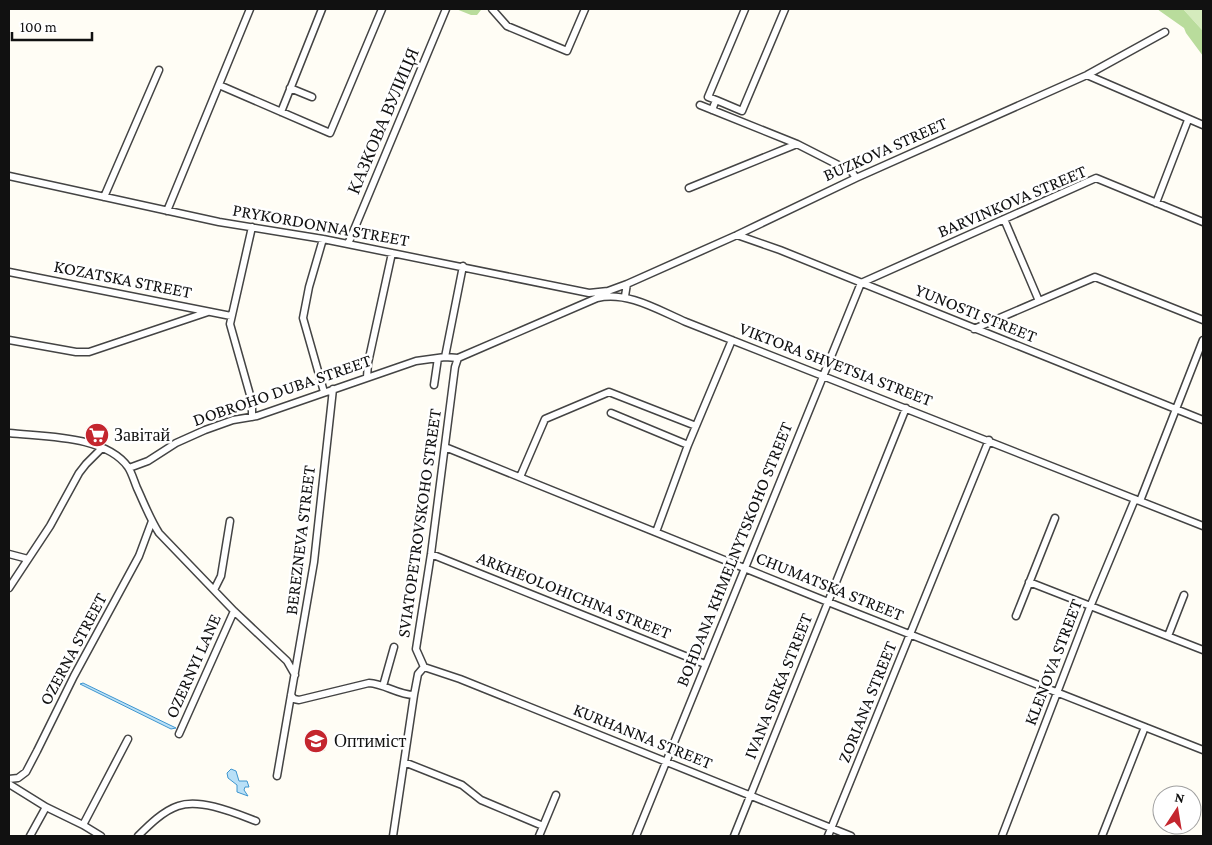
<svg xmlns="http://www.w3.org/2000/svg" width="1212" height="845" viewBox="0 0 1212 845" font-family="'Crimson Pro',serif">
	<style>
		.green { fill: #d5ebbd }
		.forest { fill: #b9dc9c }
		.pitch { fill: #e6f2cf }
		.water { fill: #b9e0f7; stroke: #3f96cf }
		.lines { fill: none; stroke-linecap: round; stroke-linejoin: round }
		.minor-casing { stroke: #444; stroke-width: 9 }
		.minor { stroke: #fff; stroke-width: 6 }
		.labels { text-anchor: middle; stroke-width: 5; stroke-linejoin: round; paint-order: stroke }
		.street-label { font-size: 18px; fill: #111; stroke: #fff }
		.poi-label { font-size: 18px; fill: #111; stroke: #fff; text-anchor: start }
	</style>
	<rect width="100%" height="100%" fill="#fffdf5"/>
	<path class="green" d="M1183,9H1203V31Z"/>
	<path class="forest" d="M456,9H481V10L477,15H471Z
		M1157,9H1183L1203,31V56L1186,33L1184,28Z"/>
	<path class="pitch" d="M407,590L415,591L412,606L404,604Z
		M318,737L327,738L325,751L316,749Z"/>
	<path class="water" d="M83,683L176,728L171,729L80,684Z
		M231,769L236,771L239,781H247L249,787H245L244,790L248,796L237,792V785L228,778L227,773Z"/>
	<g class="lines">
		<g class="minor-casing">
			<path id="minor" d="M492,9L507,26L567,51L585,9
				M1087,75L1203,125
				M219,85L330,133L382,9
				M290,88L312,97
				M716,100L708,97L745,9
				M700,105L797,144L852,172L856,178
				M712,110L716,100L742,111L785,9
				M281,112L322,9
				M9,176L219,222L323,239L589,293L608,291L627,284
				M689,188L797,144
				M104,197L159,70
				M1156,203L1188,120
				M167,211L250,9
				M1004,219L1039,301
				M737,235L780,250L1203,420
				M323,239L309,287L303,318L324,392
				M348,244L446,9
				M9,272L231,316
				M625,296L627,284L737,235L856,178L1087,75L1165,32
				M974,329L1095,277L1203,320
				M9,340L76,352H89L208,312
				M445,357L463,266
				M458,358L597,298C628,291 658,310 686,322L1203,526
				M367,377L368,363L392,253
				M434,385L438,358
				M611,413L688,445
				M252,417V402L230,324L252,227
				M9,433C44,437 105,435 128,467C132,473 134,481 137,488C144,503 150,519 159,533L234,611L287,661L295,675
				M445,447L828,602L1203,750
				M129,468L148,461L176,443L205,430L233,420L257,416L416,361L445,357L458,358
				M520,477L545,419L609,392L696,426
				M1140,501L1203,340
				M656,532L688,445L732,340
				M9,554L28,559
				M431,554L705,664
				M1029,582L1203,650
				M9,588L50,526L79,473L86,464L102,448
				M214,590L221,576L230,521
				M1016,616L1055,518
				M1168,636L1184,595
				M424,667L460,679L851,836
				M383,686L394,647
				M291,695L294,699L299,700L369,683C385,684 398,695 414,695
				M179,734L234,611
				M404,762L462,785L481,800L543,826
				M277,776L314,562L333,389
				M9,779L18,778L26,772L37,751L74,676L139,556L152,521
				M9,784L46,807L83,825L101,836
				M83,825L128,739
				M30,836L46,807
				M138,836C149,825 163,811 178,806C200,798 235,813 256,821
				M393,836L414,695L418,674L424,667L416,649L431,554L455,367L458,358
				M539,836L556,795
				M636,836L861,283L1096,178L1203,222
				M734,836L906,408
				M828,836L989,440
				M1002,836L1090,607L1135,499
				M1102,836L1145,727"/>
		</g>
		<use href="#minor" class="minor"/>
	</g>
	<defs>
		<g id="supermarket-disc" transform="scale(1.25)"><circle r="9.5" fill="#c4262e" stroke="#fff"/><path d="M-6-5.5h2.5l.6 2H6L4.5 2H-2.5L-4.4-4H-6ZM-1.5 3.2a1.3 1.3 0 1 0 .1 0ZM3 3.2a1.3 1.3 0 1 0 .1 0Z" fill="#fff"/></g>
		<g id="school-disc" transform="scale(1.25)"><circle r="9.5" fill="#c4262e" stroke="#fff"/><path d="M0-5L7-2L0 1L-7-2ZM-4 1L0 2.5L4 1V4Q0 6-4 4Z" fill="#fff"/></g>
	</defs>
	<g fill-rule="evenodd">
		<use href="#supermarket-disc" x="97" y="435"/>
		<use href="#school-disc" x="316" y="741"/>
	</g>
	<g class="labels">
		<g class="street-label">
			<text transform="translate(383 121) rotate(-67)" y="6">КАЗКОВА ВУЛИЦЯ</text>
			<text transform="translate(885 149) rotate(-24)" y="6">BUZKOVA STREET</text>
			<text transform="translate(1012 201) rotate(-23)" y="6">BARVINKOVA STREET</text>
			<text transform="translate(321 225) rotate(10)" y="6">PRYKORDONNA STREET</text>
			<text transform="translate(123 279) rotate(11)" y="6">KOZATSKA STREET</text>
			<text transform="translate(976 313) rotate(22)" y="6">YUNOSTI STREET</text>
			<text transform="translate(836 364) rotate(21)" y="6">VIKTORA SHVETSIA STREET</text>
			<text transform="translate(282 390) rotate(-19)" y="6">DOBROHO DUBA STREET</text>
			<text transform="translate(419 523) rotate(-82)" y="6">SVIATOPETROVSKOHO STREET</text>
			<text transform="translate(300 540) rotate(-83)" y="6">BEREZNEVA STREET</text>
			<text transform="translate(734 554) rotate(-68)" y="6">BOHDANA KHMELNYTSKOHO STREET</text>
			<text transform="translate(830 586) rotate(22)" y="6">CHUMATSKA STREET</text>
			<text transform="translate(574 595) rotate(22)" y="6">ARKHEOLOHICHNA STREET</text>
			<text transform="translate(73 649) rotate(-62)" y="6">OZERNA STREET</text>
			<text transform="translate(1053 662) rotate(-69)" y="6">KLENOVA STREET</text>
			<text transform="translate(193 666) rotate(-66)" y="6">OZERNYI LANE</text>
			<text transform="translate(778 686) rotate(-68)" y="6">IVANA SIRKA STREET</text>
			<text transform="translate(867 702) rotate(-68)" y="6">ZORIANA STREET</text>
			<text transform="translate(643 736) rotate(22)" y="6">KURHANNA STREET</text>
		</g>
		<g class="poi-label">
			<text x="114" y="441">Завітай</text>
			<text x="334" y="747">Оптиміст</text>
		</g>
	</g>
	<rect width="1212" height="845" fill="none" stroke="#111111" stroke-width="20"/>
	<g transform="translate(1177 810) rotate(12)"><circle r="24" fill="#ffffff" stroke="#a0a0a0"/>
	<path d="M0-4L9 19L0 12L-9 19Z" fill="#c4262e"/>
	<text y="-8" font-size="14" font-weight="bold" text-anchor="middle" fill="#111111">N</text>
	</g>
	<path d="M12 32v8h80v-8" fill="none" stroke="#111111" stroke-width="2.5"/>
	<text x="20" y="32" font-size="15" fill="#111111" stroke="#ffffff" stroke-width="4" paint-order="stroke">100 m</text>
</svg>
